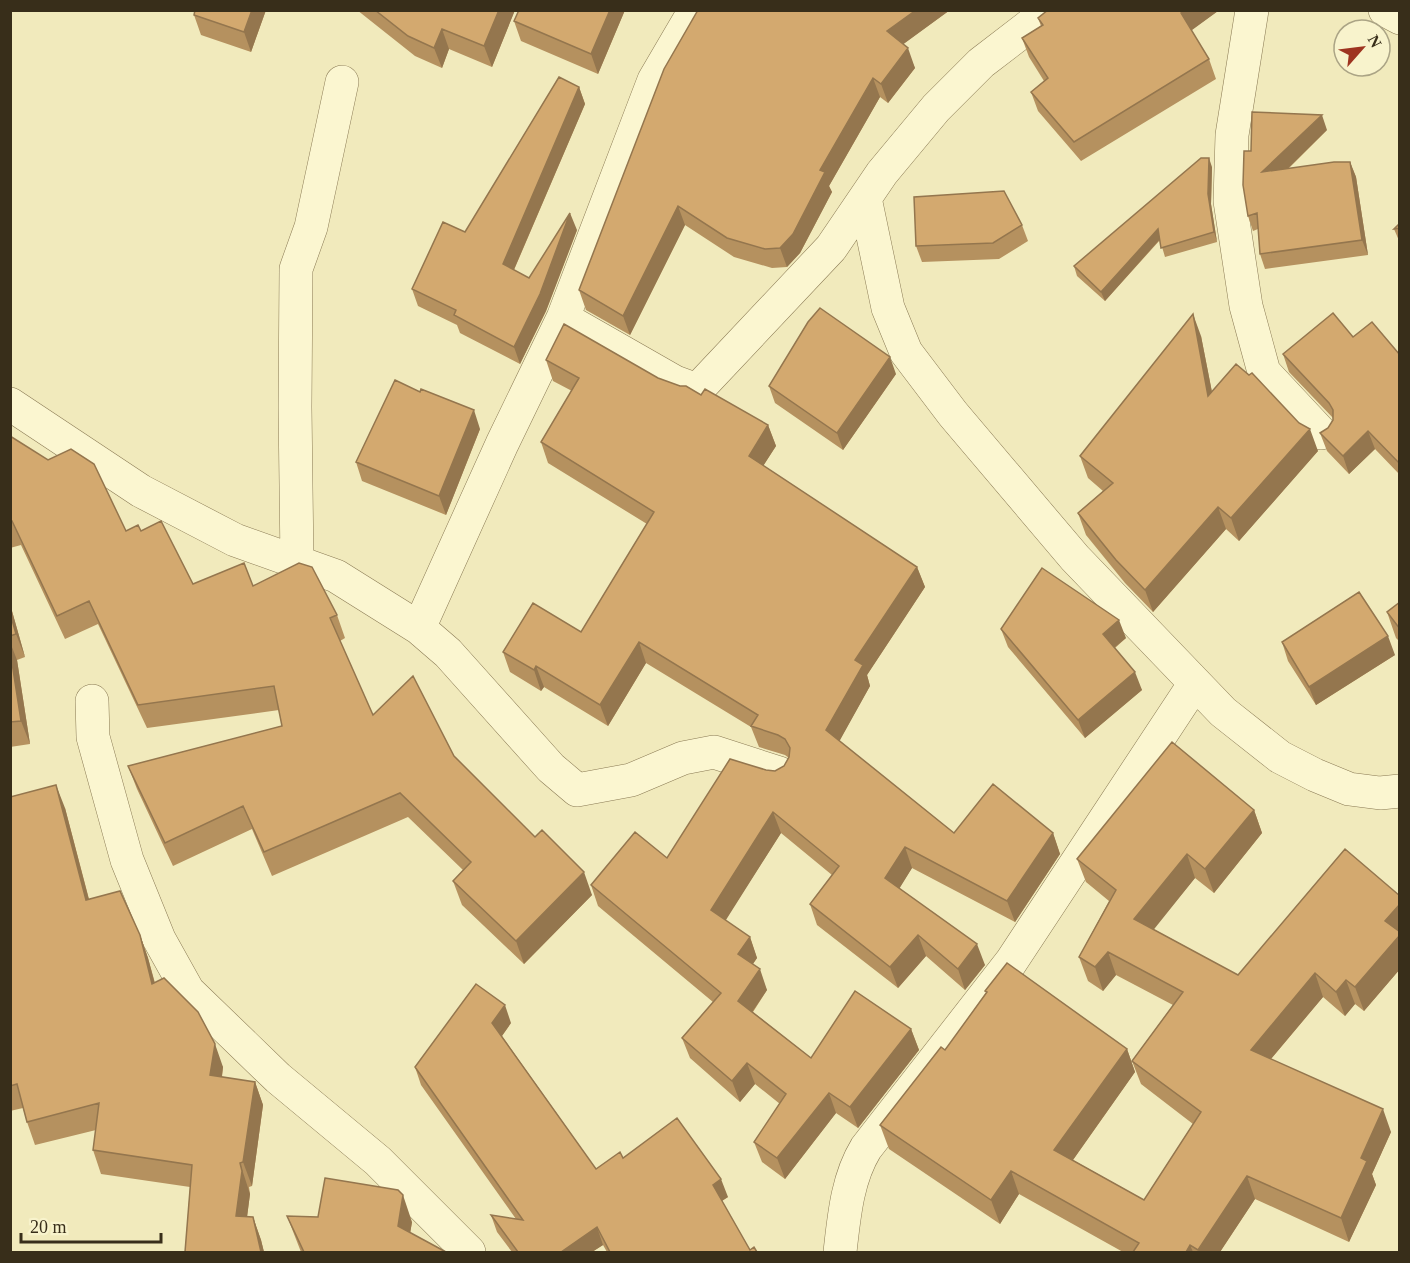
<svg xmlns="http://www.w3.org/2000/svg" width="1410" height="1263" viewBox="0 0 1410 1263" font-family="'Times New Roman',serif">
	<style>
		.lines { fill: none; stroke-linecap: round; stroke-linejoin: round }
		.street-casing { stroke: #8a7a54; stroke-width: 34 }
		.street { stroke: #fbf6d0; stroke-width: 33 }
		.wall { fill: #b5915f }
		.shaded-wall { fill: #94764e }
		.building { fill: #d3a96f; stroke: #94764e; stroke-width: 1.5 }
	</style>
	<rect width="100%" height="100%" fill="#f1eabc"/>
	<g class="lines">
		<g class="street-casing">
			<path id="street" d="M1252,10L1232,135L1230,201L1246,306L1264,372L1321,433
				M1385,10L1400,18
				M865,198L888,308L906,352L953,414L1075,558L1223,712L1280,757L1315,775L1349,789L1380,793L1400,791
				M563,318L675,382L694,389L701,386L831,248L882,173L936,108L981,63L1050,10
				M10,404L141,491L235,540L336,576L419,628L448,653L551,768L577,790L631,780L683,758L714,752L779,773
				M297,563L295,407L296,269L311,227L342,82
				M419,628L502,444L563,318L654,80L695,10
				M92,701L93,737L127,860L159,939L188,991L278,1078L378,1161L469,1252
				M840,1252C844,1217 847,1179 866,1148L1011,962L1195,683"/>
		</g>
		<use href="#street" class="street"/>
	</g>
	<path class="wall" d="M195,10H266L251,52L201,35L194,15Z
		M357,10H515L492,67L449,49L442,68L415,56Z
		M519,10H625L598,74L521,41L514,21Z
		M698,10H950L903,44L915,68L888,103L880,97L829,186L832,192L800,253L787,267L772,268L734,257L685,225L630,335L586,310L579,290Z
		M1048,10H1218V11L1191,30L1209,59L1216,79L1081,161L1038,111L1031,92L1044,81L1029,57L1022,38L1041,26L1038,18Z
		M579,87L585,104L514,270L529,278L577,230L546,311L520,364L460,333L457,325L418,306L412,289L465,232Z
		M1327,130L1288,169L1350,162L1356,177L1368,255L1265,269L1260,254L1258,229L1253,231L1248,216L1251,151Z
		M1212,167L1211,204L1217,242L1165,257L1160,240L1105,301L1077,276L1074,266Z
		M1400,223V243L1394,229Z
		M1022,225L1028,241L999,259L922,262L916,246Z
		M1201,336L1212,392L1318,451L1239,541L1226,529L1153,612L1125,583L1086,535L1078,513L1103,491L1088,478L1080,456Z
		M1353,337L1400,355V475L1375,449L1349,474L1327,451L1320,433L1328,428L1333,420V418L1289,372L1283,354Z
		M546,360L658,378L701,395L768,425L776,446L763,466L917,567L925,587L867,675L870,686L839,741L954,833H1053L1060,854L1015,922L912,868L899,888L985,965L965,990L926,956L898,988L817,925L810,904L832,875L781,833L725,920L750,937L757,958L753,964L767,990L753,1012L811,1058L911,1029L919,1050L858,1128L836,1113L785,1179L762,1162L754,1142L780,1104L755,1084L740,1102L690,1058L682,1038L713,1002L598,906L591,885L667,858L766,770L775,771L784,766L789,758L785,755L759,747L751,727L646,663L608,726L544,687L541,691L510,672L503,652L581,632L647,524L548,463L541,442L572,391L553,381Z
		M896,374L843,450L775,403L769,386Z
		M480,429L446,515L362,481L356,462Z
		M10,436L126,531H141L193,584L253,586L337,615L345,638L340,641L373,715L454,756L592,895L524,964L462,905L453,881L463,870L408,817L272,876L252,829L173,866L137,789L128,766L282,726L279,710L147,728L98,624L65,639L21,545L10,548Z
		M1400,602V642L1396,638L1387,612Z
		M10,604L25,657L17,660L30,744L10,747Z
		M1001,629L1126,638L1115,648L1142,690L1085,738L1008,647Z
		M1282,642L1395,655L1316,705L1288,661Z
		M10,797L65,808L89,899L140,935L148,958L155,983L223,1067L222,1077L255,1082L263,1105L252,1186L249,1187L250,1194L247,1217H253L261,1240L264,1252H185L190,1187L101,1174L93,1150L96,1130L35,1145L27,1122L23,1108L10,1111Z
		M1254,810L1262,833L1214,893L1195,878L1153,929L1238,975L1400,896V969L1364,1011L1355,1004L1345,1016L1323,997L1271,1059L1391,1132L1372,1174L1376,1185L1349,1242L1255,1199L1220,1252H1123L1019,1194L1000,1224L889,1149L880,1125L945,1050L986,993L985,991L1127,1049L1135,1072L1073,1160L1144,1200L1193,1124L1141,1084L1132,1061L1173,1005L1116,975L1103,991L1088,981L1079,957L1109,901L1086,882L1077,859Z
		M511,1023L502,1036L596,1169L623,1158L728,1197L722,1201L750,1250L757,1252H607L603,1245L592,1252H512L497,1232L491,1215L516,1219L421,1085L415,1067Z
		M287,1216L412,1222L410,1233L446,1252H301Z"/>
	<path class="shaded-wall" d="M252,10H266L251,52L244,32Z
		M499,10H515L492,67L484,46Z
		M610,10H625L598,74L591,54Z
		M916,10H950L894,51L887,31Z
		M1185,10H1218V11L1188,33L1181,13Z
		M442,29L449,49L442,68L434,48Z
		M908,48L915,68L888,103L881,84Z
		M873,78L880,97L829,186L832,192L800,253L787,267L780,248L820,170Z
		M579,87L585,104L509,281L503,264Z
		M1322,115L1327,130L1268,188L1262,172Z
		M1209,158L1212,167L1211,204L1217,242L1214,232L1208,194Z
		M1350,162L1356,177L1368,255L1362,240Z
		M678,206L685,225L630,335L623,316Z
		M570,213L577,230L546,311L520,364L514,347Z
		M1158,229L1161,238L1105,301L1101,292Z
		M1193,314L1201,336L1217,418L1208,396Z
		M890,357L896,374L843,450L837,433Z
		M474,410L480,429L446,515L439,496Z
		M768,425L776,446L756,477L749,456Z
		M1310,429L1318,451L1239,541L1231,518Z
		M1368,431L1375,449L1349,474L1343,456Z
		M1218,507L1226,529L1153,612L1145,590Z
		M917,567L925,587L867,675L870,686L834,751L826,730L855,660Z
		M10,604L25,657L16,634L10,613Z
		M1119,620L1126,638L1109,652L1103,634Z
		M1388,636L1395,655L1316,705L1309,687Z
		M10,642L17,660L30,744L21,721L10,650Z
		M639,642L646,663L608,726L600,705Z
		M536,666L544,687L541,691L534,670Z
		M1135,672L1142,690L1085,738L1078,720Z
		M56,785L65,808L95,923L86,900Z
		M1254,810L1262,833L1214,893L1205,869Z
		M773,812L781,833L719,931L711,910Z
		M1053,833L1060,854L1015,922L1007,901Z
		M905,847L912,868L893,899L885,878Z
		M1187,854L1195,878L1143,943L1134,919Z
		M584,872L592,895L524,964L516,941Z
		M1400,904V969L1364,1011L1355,987L1385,921Z
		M140,935L148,958L161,1007L152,984Z
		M918,935L926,956L898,988L890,967Z
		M750,937L757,958L745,975L738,954Z
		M977,944L985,965L965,990L958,969Z
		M1108,952L1116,975L1103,991L1095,967Z
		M760,969L767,990L746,1021L738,1001Z
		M1315,973L1323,997L1259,1073L1251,1050Z
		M1346,980L1355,1004L1345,1016L1336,992Z
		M505,1005L511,1023L499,1040L492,1023Z
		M911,1029L919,1050L858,1128L850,1107Z
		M215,1044L223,1067L219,1098L210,1075Z
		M1127,1049L1135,1072L1063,1174L1054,1150Z
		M747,1063L755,1084L740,1102L732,1081Z
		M255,1082L263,1105L252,1186L243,1162Z
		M829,1093L836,1113L785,1179L777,1158Z
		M1383,1109L1391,1132L1372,1174L1376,1185L1349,1242L1341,1218L1361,1158Z
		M240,1163L250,1194L244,1240L236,1216Z
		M1011,1171L1019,1194L1000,1224L991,1200Z
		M1247,1176L1255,1199L1220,1252H1199L1198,1250Z
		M721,1179L728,1197L720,1202L713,1185Z
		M403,1195L412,1222L407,1252L398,1226Z
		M253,1217L261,1240L264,1252H261Z
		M597,1227L603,1245L592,1252H561Z
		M1190,1245L1193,1252H1186Z"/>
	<path class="building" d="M195,10H252L244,32L194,15Z
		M375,10H499L484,46L442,29L434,48L408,36Z
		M519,10H610L591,54L514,21Z
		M698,10H916L887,31L908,48L881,84L873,78L820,170L825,172L793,234L780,248L765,249L727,238L678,206L623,316L579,290L664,69Z
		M1048,10H1185L1181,13L1209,59L1074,142L1031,92L1048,78L1022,38L1043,25L1038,18Z
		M559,77L579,87L503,264L529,278L570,213L540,294L514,347L454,315L456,310L412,289L443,222L465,232Z
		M1252,112L1322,115L1262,172L1334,162H1350L1362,240L1260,254L1257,213L1248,216L1243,185L1244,151H1251Z
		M1201,158H1209L1208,194L1214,232L1161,248L1158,229L1101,292L1074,266Z
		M1004,191L1022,225L993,243L916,246L914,197Z
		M1400,223V228L1394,229Z
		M820,308L890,357L837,433L769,386L808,322Z
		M1333,313L1353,337L1372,322L1400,355V464L1368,431L1343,456L1320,433L1328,428L1333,420V410L1329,403L1283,354Z
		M1193,314L1208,396L1236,364L1249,375L1252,373L1299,423L1310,429L1231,518L1218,507L1145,590L1116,560L1078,513L1113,483L1080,456Z
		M564,324L658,378L680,386H686L701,395L705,389L768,425L749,456L917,567L855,660L863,665L826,730L954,833L993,784L1053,833L1007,901L905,847L885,878L977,944L958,969L918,935L890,967L810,904L839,866L773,812L711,910L750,937L738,954L760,969L738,1001L811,1058L855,991L911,1029L850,1107L829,1093L777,1158L754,1142L786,1094L747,1063L732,1081L682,1038L721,993L591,885L635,832L667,858L730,759L766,770L775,771L784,766L789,757L790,748L785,739L778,735L751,726L758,715L639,642L600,705L536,666L534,670L503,652L533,603L581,632L654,512L541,442L579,378L546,360Z
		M395,380L420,392L421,389L474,410L439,496L356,462Z
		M10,436L48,460L71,449L94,464L126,531L138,525L141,531L161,521L193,584L244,563L253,586L299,563L312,567L337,615L330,618L373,715L413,676L454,756L535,837L542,830L584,872L516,941L453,881L471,862L400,793L264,852L243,806L165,843L128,766L282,726L274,686L138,705L89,601L57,616L12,521L10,522Z
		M1042,568L1119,620L1103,634L1135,672L1078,720L1001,629Z
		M1359,592L1388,636L1309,687L1282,642Z
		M1400,602V629L1387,612Z
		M10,613L16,634L10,636Z
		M10,650L21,721L10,722Z
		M1172,742L1254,810L1205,869L1187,854L1134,919L1238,975L1345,849L1400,896V904L1385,921L1400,932V935L1355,987L1346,980L1336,992L1315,973L1251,1050L1383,1109L1361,1158L1367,1161L1341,1218L1247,1176L1198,1250L1190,1245L1186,1252H1133L1139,1243L1011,1171L991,1200L880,1125L941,1047L945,1050L987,992L985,991L1007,963L1127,1049L1054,1150L1144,1200L1201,1112L1132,1061L1183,992L1108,952L1095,967L1079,957L1116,890L1077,859Z
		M56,785L86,900L120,891L140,935L152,984L164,978L198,1012L215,1044L210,1075L255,1082L243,1162L240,1163L242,1171L236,1216L253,1217L261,1252H185L192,1165L93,1150L99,1103L27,1122L17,1084L10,1086V797Z
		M476,984L505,1005L492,1023L596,1169L620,1152L623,1158L677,1118L721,1179L713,1185L750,1250L754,1247L757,1252H610L597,1227L561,1252H518L491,1215L523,1220L415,1067Z
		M325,1178L398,1190L403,1195L398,1226L446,1252H304L287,1216L318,1217Z"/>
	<rect width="1410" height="1263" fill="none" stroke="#382e1a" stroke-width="24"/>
	<g transform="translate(1362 48) rotate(62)"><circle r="28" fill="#f8f3cc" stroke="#aba485" stroke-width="1.5"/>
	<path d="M0-4.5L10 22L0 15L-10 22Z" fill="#9e3420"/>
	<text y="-9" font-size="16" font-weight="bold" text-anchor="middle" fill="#382e1a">N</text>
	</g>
	<path d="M21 1233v9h140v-9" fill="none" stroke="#382e1a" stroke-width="3"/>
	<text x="30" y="1233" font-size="18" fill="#382e1a" stroke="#f8f3cc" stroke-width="4.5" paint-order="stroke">20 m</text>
</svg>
